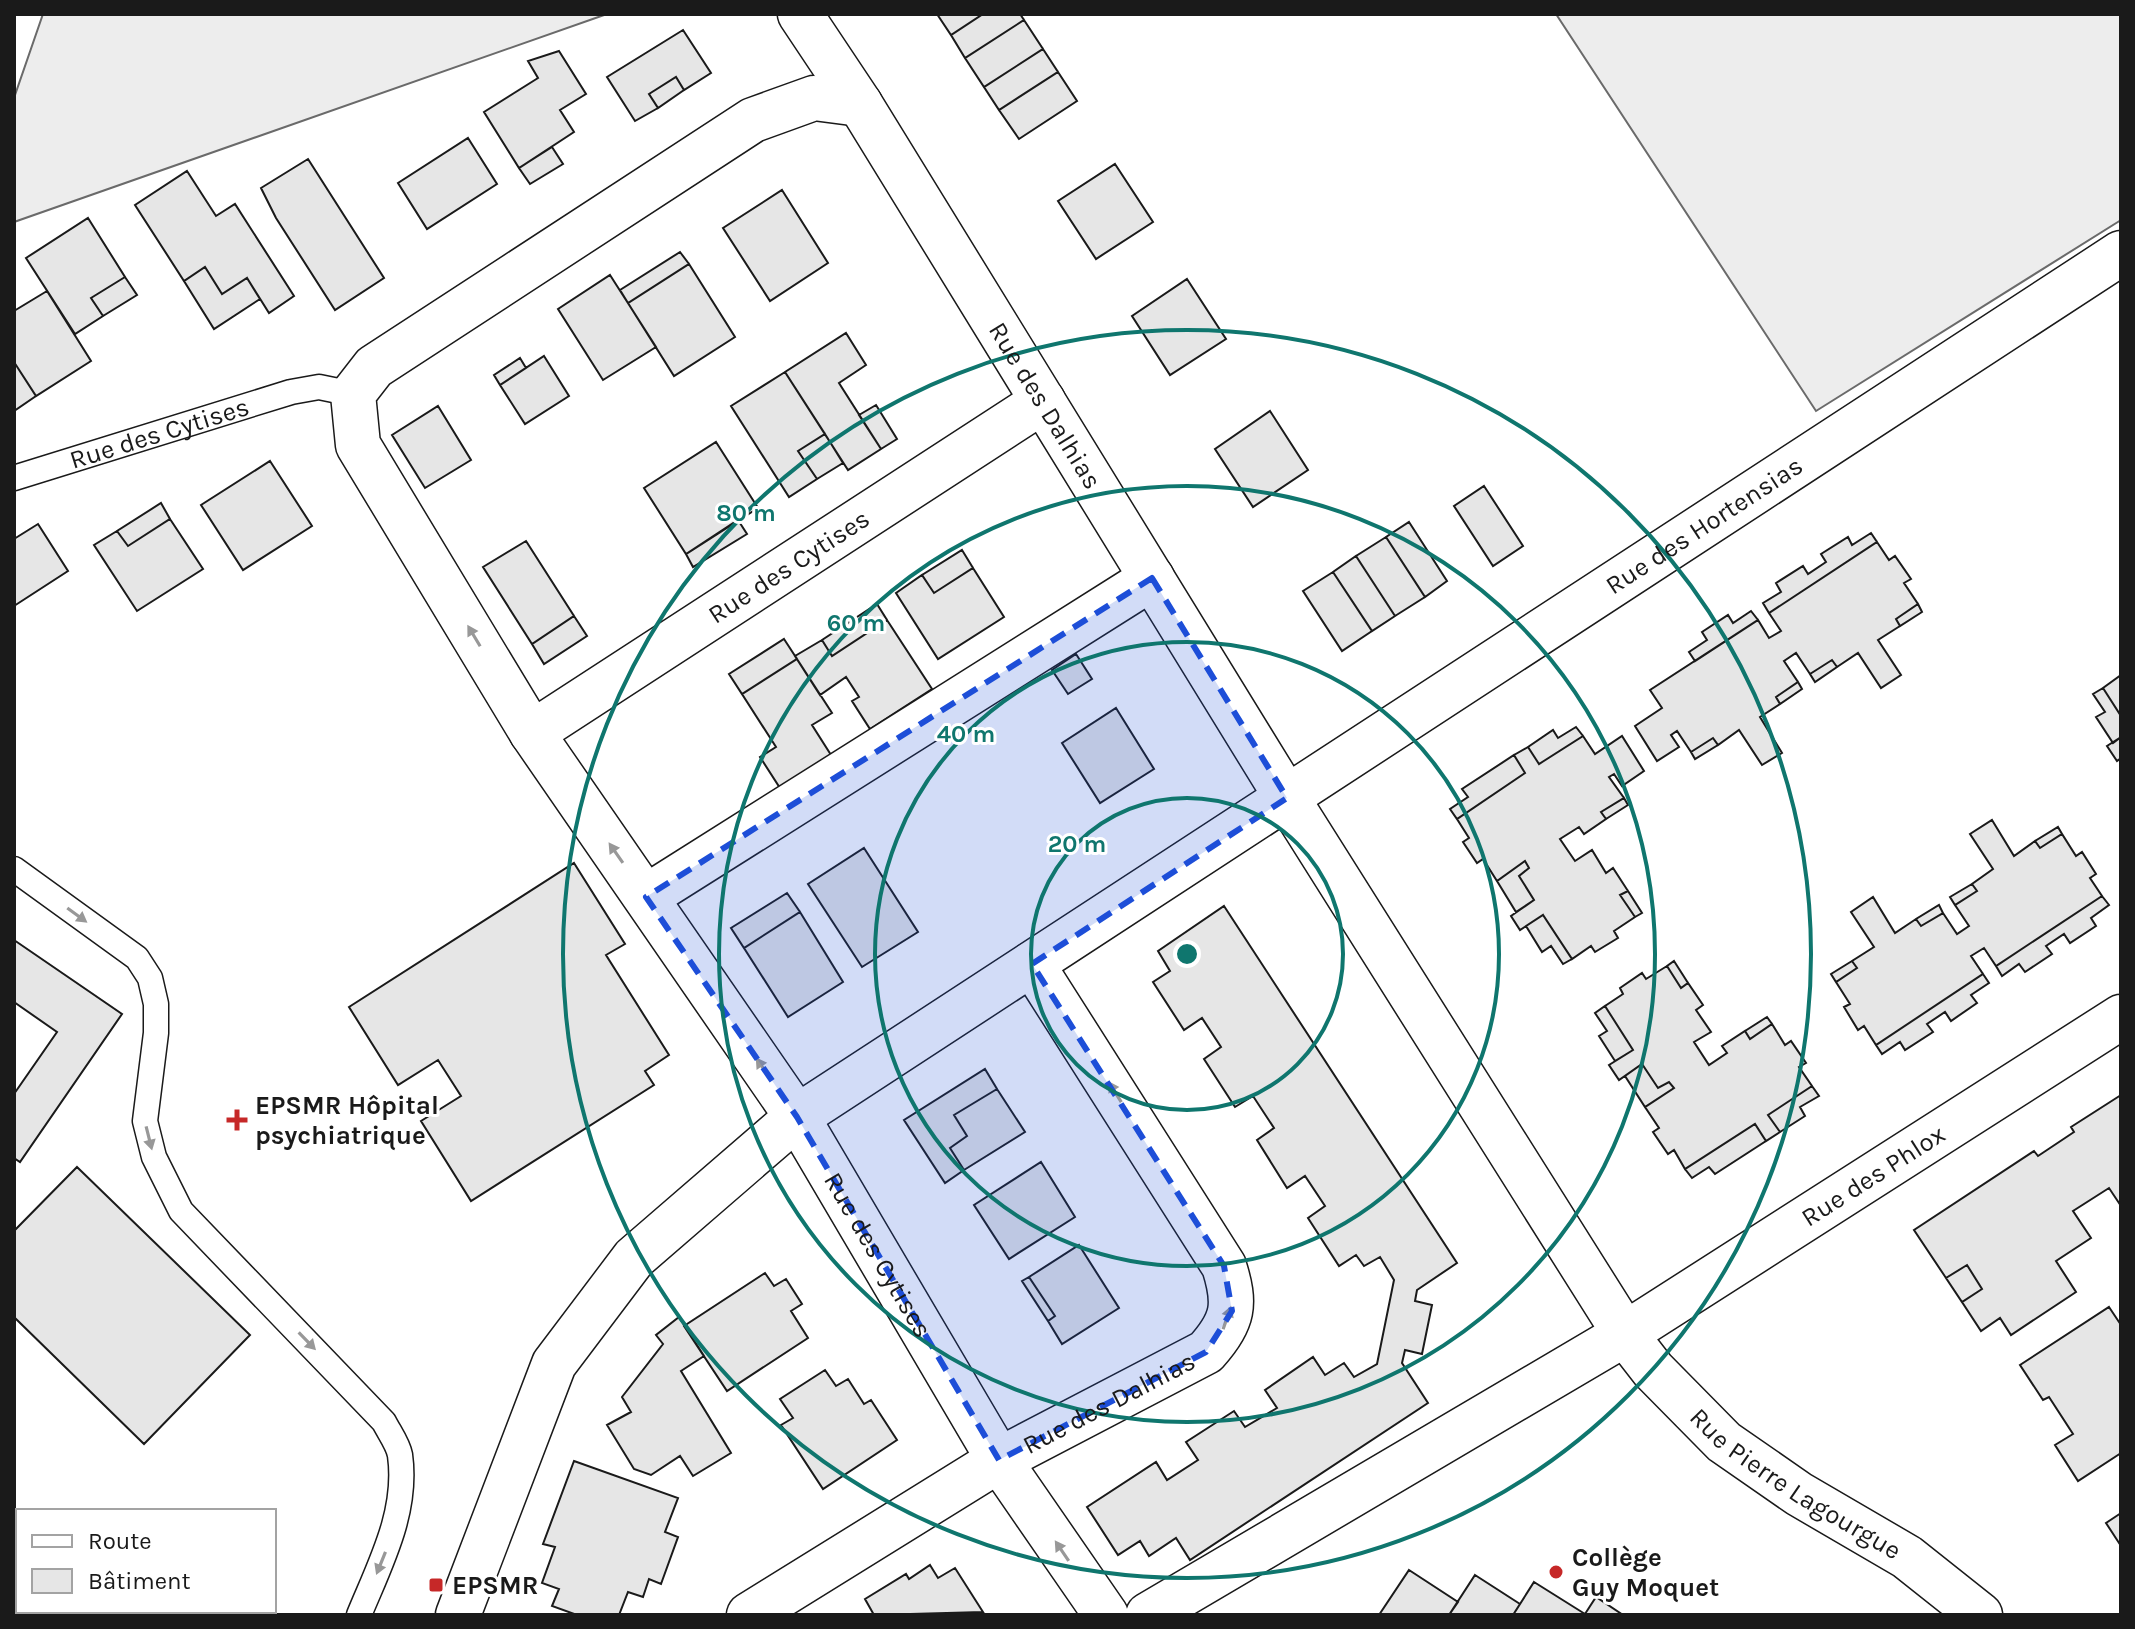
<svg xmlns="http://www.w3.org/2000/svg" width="2135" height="1629" viewBox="0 0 2135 1629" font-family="Karla,sans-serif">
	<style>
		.built { fill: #ededed; stroke: #6a6a6a; stroke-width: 2 }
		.building { fill: #e6e6e6; stroke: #1a1a1a; stroke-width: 2 }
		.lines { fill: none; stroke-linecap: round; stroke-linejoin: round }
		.service-casing { stroke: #1a1a1a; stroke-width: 27 }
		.minor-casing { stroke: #1a1a1a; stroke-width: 47 }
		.service { stroke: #fff; stroke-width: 24 }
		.minor { stroke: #fff; stroke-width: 44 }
		.oneway { fill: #989898 }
		.marked { fill: #1d4ed8; fill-opacity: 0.2; stroke: #1d4ed8; stroke-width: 6; stroke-dasharray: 16 10; stroke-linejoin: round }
		.ring { fill: none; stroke: #0f766e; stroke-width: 4 }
		.poi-dot { fill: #c62828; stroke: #fff; stroke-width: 3 }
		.labels { text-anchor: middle; stroke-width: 6; stroke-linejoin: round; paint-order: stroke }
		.street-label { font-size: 26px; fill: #1a1a1a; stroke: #fff }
		.poi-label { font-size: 26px; font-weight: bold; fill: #1a1a1a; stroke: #fff; text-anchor: start }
		.centre { fill: #0f766e; stroke: #fff; stroke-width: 4 }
		.ring-label { font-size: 24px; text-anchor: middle; font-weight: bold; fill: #0f766e; stroke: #fff; stroke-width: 6; stroke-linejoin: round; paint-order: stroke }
	</style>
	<rect width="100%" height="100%" fill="#fff"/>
	<path class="built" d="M43,14H607L14,222V98Z
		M1556,14H2121V220L1816,411Z"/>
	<path class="building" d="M937,14H983L951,35Z
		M983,14H1020L1024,20L965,58L951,35Z
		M1024,20L1043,49L984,87L965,58Z
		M683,30L711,73L684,90L676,77L649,94L658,108L635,121L607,77Z
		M1043,49L1058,72L999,110L984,87Z
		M559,51L586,94L560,110L574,132L519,168L484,112L538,78L528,61Z
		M1058,72L1077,101L1019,139L999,110Z
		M676,77L684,90L658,108L649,94Z
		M468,138L497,184L427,229L398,183Z
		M552,147L563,164L530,184L519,168Z
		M308,159L384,278L335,310L276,218L261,188Z
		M1115,164L1153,222L1096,259L1058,201Z
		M187,171L216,216L235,204L294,296L269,313L247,278L222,294L205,267L184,281L135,205Z
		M782,190L828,263L770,301L723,228Z
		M88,218L125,277L91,298L103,316L75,334L26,258Z
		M680,252L689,264L628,303L620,290Z
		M689,264L735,337L674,376L628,303Z
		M205,267L222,294L247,278L260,299L214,329L184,281Z
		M610,275L656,347L603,380L558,309Z
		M125,277L137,295L103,316L91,298Z
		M1187,279L1226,339L1170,375L1132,316Z
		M47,291L91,361L36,396L14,362V311Z
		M846,333L866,365L839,383L881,449L848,470L785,372Z
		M544,356L569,396L525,424L500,385Z
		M520,358L526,368L500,385L494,375Z
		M14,362L36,396L14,411Z
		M785,372L825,434L798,451L817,479L789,497L731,406Z
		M876,405L897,439L881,449L859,415Z
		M438,406L471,460L425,488L392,435Z
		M1270,411L1308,470L1253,507L1215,449Z
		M825,434L843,463L817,479L798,451Z
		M716,442L758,508L686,554L644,488Z
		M270,461L312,526L243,570L201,505Z
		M1484,486L1523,546L1493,566L1454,506Z
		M161,503L170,519L128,546L117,531Z
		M170,519L203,569L137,611L94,545L117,531L128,546Z
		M738,520L747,534L693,567L686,554Z
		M1409,522L1447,581L1425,597L1386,537Z
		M38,524L68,571L14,606V539Z
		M1871,533L1877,542L1769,613L1763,603L1781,592L1776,583L1803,566L1808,574L1826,562L1821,554L1848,537L1852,545Z
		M1386,537L1425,597L1395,616L1356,556Z
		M526,541L574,616L532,644L483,567Z
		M1877,542L1889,560L1895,556L1911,579L1904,583L1918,604L1896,619L1900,626L1878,640L1901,675L1881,688L1858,653L1837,667L1832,660L1810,674L1796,653L1784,661L1798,682L1776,697L1780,704L1760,717L1782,753L1762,765L1739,730L1718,745L1713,738L1691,752L1677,731L1671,735L1679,747L1657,761L1635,726L1662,708L1650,690L1758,620L1769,638L1781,631L1769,613Z
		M962,550L973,568L934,593L922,575Z
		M1356,556L1395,616L1372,631L1333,572Z
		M973,568L1004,617L938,659L896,593L922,575L934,593Z
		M1333,572L1372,631L1342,651L1303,591Z
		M877,604L887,620L832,656L822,640Z
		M1918,604L1922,612L1900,626L1896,619Z
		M1751,611L1758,620L1695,661L1689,652L1707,640L1702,632L1728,615L1733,623Z
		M574,616L587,636L544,664L532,644Z
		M887,620L932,689L870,729L852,701L859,697L846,677L820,695L795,656L822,640L832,656Z
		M784,639L797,659L742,694L729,674Z
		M1076,654L1092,679L1068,694L1052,670Z
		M797,659L832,713L812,725L831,755L780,788L760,757L776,747L742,694Z
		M1832,660L1837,667L1815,682L1810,674Z
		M2121,675V716L2103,688Z
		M1798,682L1802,689L1780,704L1776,697Z
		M2103,688L2121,716V737L2113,743L2096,717L2105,712L2093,694Z
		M1116,708L1154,769L1100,803L1062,743Z
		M1576,727L1583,736L1539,764L1528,747L1553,730L1558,738Z
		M1583,736L1595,754L1622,736L1644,771L1622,786L1614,774L1609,777L1624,798L1601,812L1606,819L1584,834L1579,827L1560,839L1575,861L1592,850L1606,873L1613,868L1628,891L1620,895L1635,917L1614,931L1618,938L1595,952L1591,946L1572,959L1543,915L1520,930L1511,916L1534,900L1519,876L1529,868L1525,861L1497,881L1483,859L1477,863L1463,842L1469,838L1457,819L1525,773L1514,755L1528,747L1539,764Z
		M2121,737V758L2117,761L2107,746Z
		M1713,738L1718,745L1695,759L1691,752Z
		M1514,755L1525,773L1457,819L1450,809L1468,797L1462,789Z
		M1624,798L1628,805L1606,819L1601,812Z
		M1992,820L2014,856L2035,841L2040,848L2062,834L2076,856L2082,852L2096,874L2090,878L2102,896L1996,966L1984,948L1971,956L1983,974L1876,1045L1864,1026L1858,1030L1844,1007L1850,1004L1836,982L1857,968L1852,961L1874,947L1851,912L1873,897L1895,933L1916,919L1921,926L1943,913L1957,934L1969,926L1955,905L1977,891L1972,884L1993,869L1970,834Z
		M2058,827L2062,834L2040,848L2035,841Z
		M864,848L918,932L862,967L808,884Z
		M1525,861L1529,868L1519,876L1534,900L1516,912L1497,881Z
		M574,863L625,944L606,955L669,1055L645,1071L654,1085L471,1201L421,1121L461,1096L438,1060L398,1085L349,1007Z
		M1972,884L1977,891L1955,905L1950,897Z
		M1628,891L1642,913L1635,917L1620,895Z
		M787,893L800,912L744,948L731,928Z
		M2102,896L2109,905L2091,918L2096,926L2070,943L2064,934L2046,946L2052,954L2025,972L2019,964L2002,976L1996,966Z
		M1939,905L1943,913L1921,926L1916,919Z
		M1224,906L1457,1263L1417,1290L1415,1301L1432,1305L1422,1354L1405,1350L1402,1363L1428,1403L1190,1560L1176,1538L1149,1556L1140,1541L1118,1555L1087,1507L1156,1462L1167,1480L1198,1460L1186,1442L1234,1411L1245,1427L1277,1408L1265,1390L1313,1357L1325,1375L1344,1363L1354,1377L1377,1364L1394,1280L1380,1257L1364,1266L1356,1255L1339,1266L1308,1218L1325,1206L1305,1176L1287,1188L1257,1140L1274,1128L1253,1096L1235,1107L1204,1059L1221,1047L1202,1018L1184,1030L1153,982L1170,971L1158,951Z
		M800,912L843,982L788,1017L744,948Z
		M1543,915L1572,959L1563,964L1551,946L1542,952L1526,926Z
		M14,940L122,1014L20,1162L14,1158V1094L57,1032L14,1002Z
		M1674,961L1688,983L1681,988L1667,966Z
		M1852,961L1857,968L1836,982L1831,974Z
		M1667,966L1681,988L1688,983L1703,1005L1696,1010L1711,1032L1694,1042L1709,1065L1727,1053L1722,1046L1745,1031L1750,1039L1772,1024L1785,1045L1791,1041L1806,1063L1799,1067L1812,1086L1768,1115L1780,1132L1766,1141L1755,1124L1685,1169L1674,1150L1668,1154L1653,1132L1659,1128L1645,1107L1674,1088L1669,1082L1658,1088L1642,1064L1619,1080L1609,1065L1633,1050L1605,1006L1623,994L1620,988L1642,973L1646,979Z
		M1983,974L1989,983L1971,995L1977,1003L1951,1021L1945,1012L1927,1024L1933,1032L1905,1050L1900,1042L1882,1054L1876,1045Z
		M1605,1006L1633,1050L1615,1061L1599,1036L1607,1031L1595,1013Z
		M1767,1017L1772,1024L1750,1039L1745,1031Z
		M1642,1064L1658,1088L1669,1082L1674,1088L1645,1107L1625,1076Z
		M985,1069L997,1089L954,1115L967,1136L950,1148L964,1170L945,1183L904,1120Z
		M1812,1086L1819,1096L1800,1107L1805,1116L1780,1132L1768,1115Z
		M997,1089L1025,1132L964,1170L950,1148L967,1136L954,1115Z
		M2121,1095V1206L2109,1188L2073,1211L2091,1238L2056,1261L2076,1292L2011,1335L2000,1318L1981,1331L1962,1302L1982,1289L1967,1265L1946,1278L1914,1230L2034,1151L2038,1156L2074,1132L2071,1127Z
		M1755,1124L1766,1141L1715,1174L1709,1167L1692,1178L1685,1169Z
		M1041,1162L1075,1217L1009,1259L974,1205Z
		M77,1167L250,1335L144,1444L14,1317V1231Z
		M1079,1245L1119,1308L1062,1344L1048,1321L1055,1316L1029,1277Z
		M1967,1265L1982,1289L1962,1302L1946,1278Z
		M765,1273L774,1286L786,1279L802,1304L791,1311L808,1338L727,1391L684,1326Z
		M1029,1277L1055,1316L1048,1321L1022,1281Z
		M2109,1307L2121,1325V1453L2078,1481L2055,1445L2073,1434L2049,1397L2043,1400L2020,1365Z
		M679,1317L704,1356L681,1371L731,1453L693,1476L680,1456L651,1475L634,1469L607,1425L631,1412L622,1397L663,1344L656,1335Z
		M825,1370L836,1386L848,1379L864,1404L871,1400L897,1440L823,1489L781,1425L793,1418L780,1399Z
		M574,1461L678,1498L665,1532L678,1537L661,1584L649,1579L643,1597L628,1592L619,1615H577L552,1606L559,1589L542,1583L555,1547L543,1544Z
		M2121,1513V1546L2106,1523Z
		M18,1555V1611H102L108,1615H14V1561Z
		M930,1565L938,1578L955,1568L983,1612L874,1615L865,1599L906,1574L909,1579Z
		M1409,1570L1458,1602L1449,1615H1379Z
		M1475,1575L1520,1604L1513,1615H1449Z
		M1534,1582L1585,1614L1596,1597L1623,1615H1513Z"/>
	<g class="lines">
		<g class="service-casing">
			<g id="service">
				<path id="s1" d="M14,478L291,392L319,387L353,394"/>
				<path d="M14,869L137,958L150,978L156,1004V1033L145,1121L154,1157L181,1211L384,1422C389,1432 398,1444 400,1455C408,1512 380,1564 359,1615"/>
			</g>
		</g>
		<g class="minor-casing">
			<g id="minor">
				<path id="s2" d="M800,14L860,104L1287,798L1625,1334L1653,1370L1724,1442L1799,1494L1907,1557L1980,1615"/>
				<path id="s3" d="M860,104L814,98L753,120L374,367L353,394L358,445L532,733L797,1117L999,1460L1106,1615"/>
				<path id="s4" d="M532,733L1043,401"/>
				<path d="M646,897L1152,578"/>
				<path id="s5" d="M458,1615L554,1364L634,1258L797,1117L2121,253"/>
				<path id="s6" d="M749,1615L999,1460L1206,1352C1234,1321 1236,1304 1224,1266L1032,964"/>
				<path id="s7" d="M1148,1615L1625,1334L2121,1017"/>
			</g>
		</g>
		<use href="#service" class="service"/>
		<use href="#minor" class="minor"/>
	</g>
	<defs><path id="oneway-solid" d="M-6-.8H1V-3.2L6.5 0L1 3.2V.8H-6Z" transform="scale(2)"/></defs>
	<g class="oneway">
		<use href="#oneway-solid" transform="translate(474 636) rotate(-121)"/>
		<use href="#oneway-solid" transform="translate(616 853) rotate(-125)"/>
		<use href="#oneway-solid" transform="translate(77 915) rotate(36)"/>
		<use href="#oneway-solid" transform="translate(763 1068) rotate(-124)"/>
		<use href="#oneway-solid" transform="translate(1115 1092) rotate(-122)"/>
		<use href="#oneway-solid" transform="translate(149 1138) rotate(76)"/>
		<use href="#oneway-solid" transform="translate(1227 1318) rotate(-71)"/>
		<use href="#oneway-solid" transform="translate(307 1341) rotate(46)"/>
		<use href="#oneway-solid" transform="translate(1062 1551) rotate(-124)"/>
		<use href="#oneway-solid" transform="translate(381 1563) rotate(112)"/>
	</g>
	<path class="marked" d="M1152,578L1287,798L1032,964L1224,1266L1232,1311L1206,1352L999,1460L797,1117L646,897Z"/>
	<g class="ring">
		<circle cx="1187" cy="954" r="156"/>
		<circle cx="1187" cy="954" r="312"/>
		<circle cx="1187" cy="954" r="468"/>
		<circle cx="1187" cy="954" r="624"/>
	</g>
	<g class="poi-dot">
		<path d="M233 1108h8v8h8v8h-8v8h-8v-8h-8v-8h8z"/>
		<circle cx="1556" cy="1572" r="8"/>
		<rect x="428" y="1577" width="16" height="16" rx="4"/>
	</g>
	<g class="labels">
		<g class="street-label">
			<text dy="9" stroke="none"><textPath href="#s2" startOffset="462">Rue des Dalhias</textPath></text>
			<text dy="9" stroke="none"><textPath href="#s1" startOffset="152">Rue des Cytises</textPath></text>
			<text dy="9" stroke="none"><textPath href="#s5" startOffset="1700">Rue des Hortensias</textPath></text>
			<text dy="9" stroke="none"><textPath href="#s4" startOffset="306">Rue des Cytises</textPath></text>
			<text dy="9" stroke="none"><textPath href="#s7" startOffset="848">Rue des Phlox</textPath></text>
			<text dy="9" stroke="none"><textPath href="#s3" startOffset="1612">Rue des Cytises</textPath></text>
			<text dy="9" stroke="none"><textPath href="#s6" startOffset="418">Rue des Dalhias</textPath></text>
			<text dy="9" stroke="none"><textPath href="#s2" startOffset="1786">Rue Pierre Lagourgue</textPath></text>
		</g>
		<g class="poi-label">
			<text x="255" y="1114">EPSMR Hôpital<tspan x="255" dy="30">psychiatrique</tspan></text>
			<text x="1572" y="1566">Collège<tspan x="1572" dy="30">Guy Moquet</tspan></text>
			<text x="452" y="1594">EPSMR</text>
		</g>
	</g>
	<circle cx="1187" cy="954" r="12" class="centre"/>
	<g class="ring-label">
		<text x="746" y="521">80 m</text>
		<text x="856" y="631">60 m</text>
		<text x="966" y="742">40 m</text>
		<text x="1077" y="852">20 m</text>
	</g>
	<rect width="2135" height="1629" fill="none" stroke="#1a1a1a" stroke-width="32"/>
	<rect x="16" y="1509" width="260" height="104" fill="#ffffff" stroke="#a3a3a3" stroke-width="2"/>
	<rect x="32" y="1535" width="40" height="12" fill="#ffffff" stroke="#a3a3a3" stroke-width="2"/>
	<text x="88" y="1549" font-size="24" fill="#1a1a1a">Route</text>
	<rect x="32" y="1569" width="40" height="24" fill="#e6e6e6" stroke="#a3a3a3" stroke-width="2"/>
	<text x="88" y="1589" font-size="24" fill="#1a1a1a">Bâtiment</text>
</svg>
